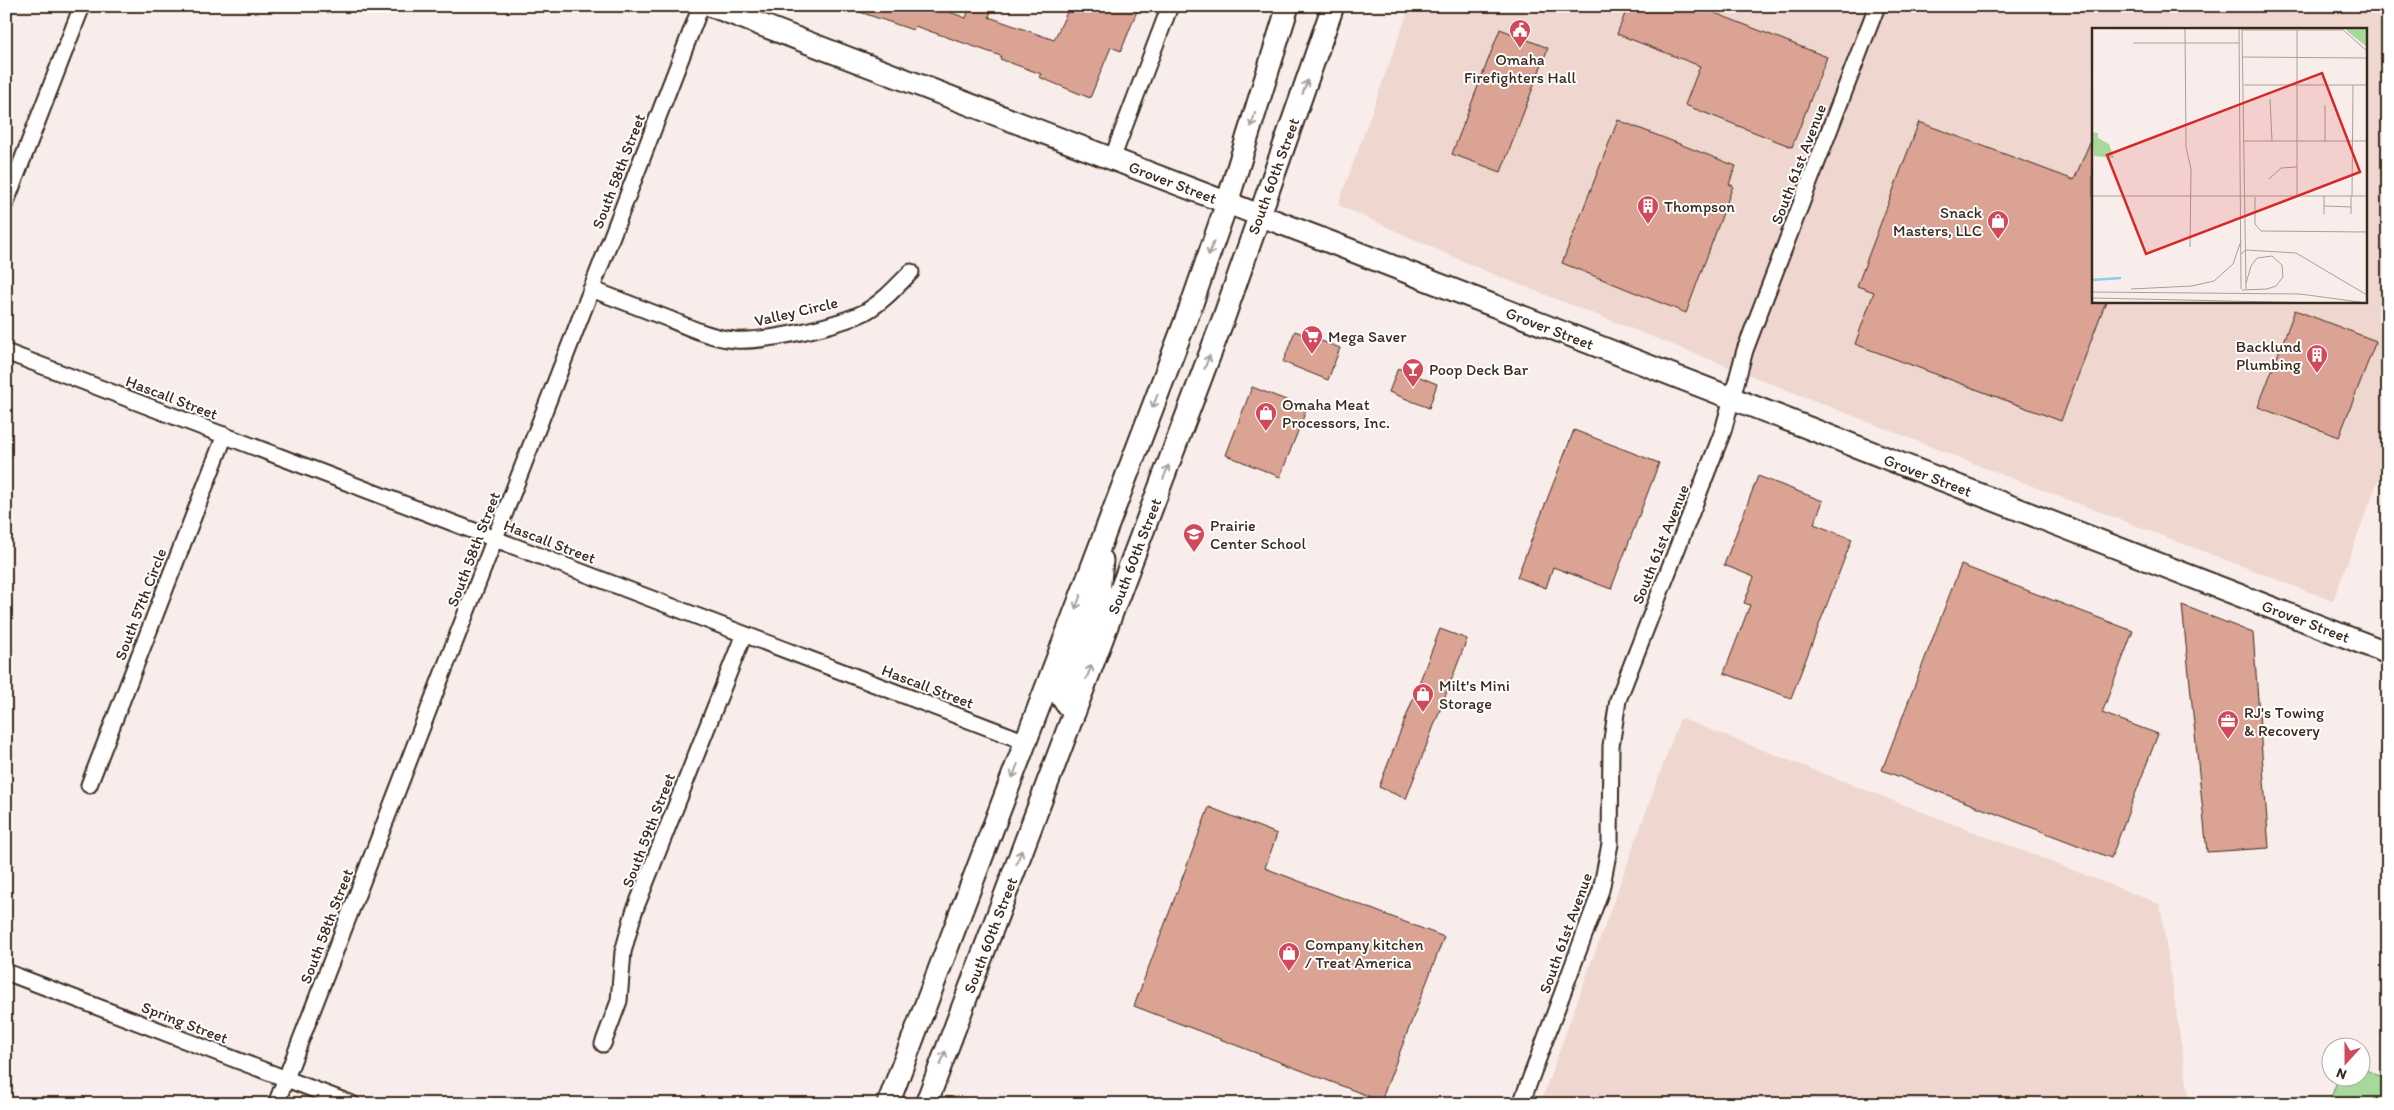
<svg xmlns="http://www.w3.org/2000/svg" width="2394" height="1110" viewBox="0 0 2394 1110" font-family="Itim,sans-serif">
	<style>
		.built { fill: #efd7d0; fill-rule: evenodd }
		.green { fill: #a6d99b; stroke: #70825c }
		.building { fill: #dba394; stroke: #3b2a1e }
		.lines { fill: none; stroke-linecap: round; stroke-linejoin: round }
		.minor-casing { stroke: #3b2a1e; stroke-width: 19 }
		.secondary-casing { stroke: #3b2a1e; stroke-width: 25 }
		.minor { stroke: #fff; stroke-width: 15 }
		.secondary { stroke: #fff; stroke-width: 21 }
		.oneway { stroke: #a79f9a }
		.labels { text-anchor: middle; stroke-width: 4; stroke-linejoin: round; paint-order: stroke }
		.poi-label { font-size: 16px; fill: #3b2a1e; stroke: #fff; text-anchor: start }
		.street-label { font-size: 16px; fill: #3b2a1e; stroke: #fff }
		.inset-river { fill: none; stroke: #8ecbef; stroke-width: 2.5 }
		.inset-road { fill: none; stroke: #ac9f98; stroke-width: 1 }
		.view { fill: #d62828; fill-opacity: 0.15; stroke: #d62828; stroke-width: 2.5 }
		.inset-edge { fill: none; stroke: #3b2a1e; stroke-width: 2.5 }
	</style>
	<rect width="100%" height="100%" fill="#f8edea"/>
	<filter id="ink" filterUnits="userSpaceOnUse"><feTurbulence type="fractalNoise" baseFrequency=".02" numOctaves="2"/><feDisplacementMap in="SourceGraphic" scale="10" xChannelSelector="R" yChannelSelector="G"/><feConvolveMatrix kernelMatrix="1 2 1 2 8 2 1 2 1" color-interpolation-filters="sRGB"/></filter>
	<g filter="url(#ink)">
		<path class="built" d="M1410,6H2388V454L2333,601L1998,473L1485,271L1338,205ZM2093,29H2365V301H2093Z
			M1680,718L2160,904L2190,1104H1540Z"/>
		<path class="green" d="M2362,1068L2388,1080V1104H2329L2338,1078H2362Z"/>
		<path class="building" d="M852,6H933L966,18L970,6H976L991,11L989,17L1054,40L1070,6H1139L1121,51L1111,47L1090,98L1039,77L1041,74L1000,59L1001,56L915,26L913,30L851,9Z
			M1628,6H1697L1827,57L1792,147L1685,105L1700,66L1617,34Z
			M1500,29L1548,48L1501,172L1452,154Z
			M1618,120L1736,166L1729,184L1733,186L1686,313L1562,263Z
			M1919,122L2074,180L2093,135V301H2106L2061,421L1855,344L1874,292L1857,286Z
			M2295,310L2376,341L2339,437L2258,407Z
			M1295,331L1340,348L1328,380L1283,362Z
			M1398,368L1437,384L1429,408L1389,392Z
			M1252,387L1307,408L1280,477L1226,455Z
			M1574,430L1659,463L1611,589L1553,567L1546,588L1517,577Z
			M1758,476L1823,501L1814,524L1852,539L1791,698L1724,673L1750,605L1744,603L1754,577L1724,565Z
			M1961,565L2133,631L2102,713L2158,734L2111,858L1882,770Z
			M2182,605L2253,633L2269,848L2207,852Z
			M1440,629L1467,639L1406,799L1379,787Z
			M1209,807L1277,834L1265,868L1444,937L1381,1101L1134,1006Z"/>
		<g class="lines">
			<g class="minor-casing">
				<path id="minor" d="M1112,159L1170,6
					M6,202L82,6
					M591,289C617,299 643,309 669,319C690,328 712,338 735,340C766,342 837,326 865,312C883,302 897,286 911,272
					M6,352L1026,742
					M89,785L225,435
					M6,972L352,1104
					M603,1044L619,1001L623,952L634,912L744,634
					M276,1104L701,6
					M1521,1104L1601,890L1610,844L1611,746L1618,700L1723,431L1745,350L1877,6"/>
			</g>
			<g class="secondary-casing">
				<path id="secondary" d="M712,6L1335,244L2388,653
					M1075,709L1067,705L1062,698L1063,690L1099,593L1102,560
					M888,1104L1190,309L1227,203L1288,6
					M926,1104L1224,317L1333,6"/>
			</g>
			<use href="#minor" class="minor"/>
			<use href="#secondary" class="secondary"/>
		</g>
		<defs><path id="oneway-shaft" d="M-6 0H5M1.5-3L5.5 0L1.5 3" fill="none" stroke-width="1.6" stroke-linecap="round" stroke-linejoin="round" transform="scale(1.25)"/></defs>
		<g class="oneway">
			<use href="#oneway-shaft" transform="translate(1305 87) rotate(-70)"/>
			<use href="#oneway-shaft" transform="translate(1253 120) rotate(107)"/>
			<use href="#oneway-shaft" transform="translate(1211 249) rotate(109)"/>
			<use href="#oneway-shaft" transform="translate(1207 362) rotate(-70)"/>
			<use href="#oneway-shaft" transform="translate(1155 401) rotate(111)"/>
			<use href="#oneway-shaft" transform="translate(1166 472) rotate(-69)"/>
			<use href="#oneway-shaft" transform="translate(1078 602) rotate(111)"/>
			<use href="#oneway-shaft" transform="translate(1089 672) rotate(-69)"/>
			<use href="#oneway-shaft" transform="translate(1015 771) rotate(111)"/>
			<use href="#oneway-shaft" transform="translate(1019 857) rotate(-69)"/>
			<use href="#oneway-shaft" transform="translate(943 1058) rotate(-69)"/>
		</g>
	</g>
	<defs>
		<g id="civic-pin" transform="scale(1.125)"><path d="M0 17L-7.5 6A9.5 9.5 0 1 1 7.5 6Z" fill="#d1495b" stroke="#fff"/><path d="M-.6-6.5H3V-4.5H.6V-3L4-1V1h2V6H-6V1h2V-1L-.6-3ZM-1.2 2.5V6h2.4V2.5Z" fill="#fff"/></g>
		<g id="building-pin" transform="scale(1.125)"><path d="M0 17L-7.5 6A9.5 9.5 0 1 1 7.5 6Z" fill="#d1495b" stroke="#fff"/><path d="M-4-6H4V6H1V3H-1V6H-4ZM-2.5-4.3h1.7v1.8h-1.7ZM.8-4.3h1.7v1.8H.8ZM-2.5-1h1.7V.8h-1.7ZM.8-1h1.7V.8H.8Z" fill="#fff"/></g>
		<g id="shop-pin" transform="scale(1.125)"><path d="M0 17L-7.5 6A9.5 9.5 0 1 1 7.5 6Z" fill="#d1495b" stroke="#fff"/><path d="M-5-2.5h2.3a2.7 3.5 0 0 1 5.4 0H5L5.5 6h-11ZM-1.5-2.5h3a1.5 2.3 0 0 0-3 0Z" fill="#fff"/></g>
		<g id="supermarket-pin" transform="scale(1.125)"><path d="M0 17L-7.5 6A9.5 9.5 0 1 1 7.5 6Z" fill="#d1495b" stroke="#fff"/><path d="M-6-5.5h2.5l.6 2H6L4.5 2H-2.5L-4.4-4H-6ZM-1.5 3.2a1.3 1.3 0 1 0 .1 0ZM3 3.2a1.3 1.3 0 1 0 .1 0Z" fill="#fff"/></g>
		<g id="bar-pin" transform="scale(1.125)"><path d="M0 17L-7.5 6A9.5 9.5 0 1 1 7.5 6Z" fill="#d1495b" stroke="#fff"/><path d="M-6-5H6L.8 .8V4.5H3.5V6h-7V4.5H-.8V.8Z" fill="#fff"/></g>
		<g id="school-pin" transform="scale(1.125)"><path d="M0 17L-7.5 6A9.5 9.5 0 1 1 7.5 6Z" fill="#d1495b" stroke="#fff"/><path d="M0-5L7-2L0 1L-7-2ZM-4 1L0 2.5L4 1V4Q0 6-4 4Z" fill="#fff"/></g>
		<g id="office-pin" transform="scale(1.125)"><path d="M0 17L-7.5 6A9.5 9.5 0 1 1 7.5 6Z" fill="#d1495b" stroke="#fff"/><path d="M-6-3h4V-5.5h4V-3h4V5H-6ZM-1-4.5V-3h2v-1.5ZM-6 0V1H6V0Z" fill="#fff"/></g>
	</defs>
	<g fill-rule="evenodd">
		<use href="#civic-pin" x="1520" y="30"/>
		<use href="#building-pin" x="1648" y="206"/>
		<use href="#shop-pin" x="1998" y="221"/>
		<use href="#supermarket-pin" x="1312" y="336"/>
		<use href="#building-pin" x="2317" y="355"/>
		<use href="#bar-pin" x="1413" y="369"/>
		<use href="#shop-pin" x="1266" y="413"/>
		<use href="#school-pin" x="1194" y="534"/>
		<use href="#shop-pin" x="1423" y="694"/>
		<use href="#office-pin" x="2228" y="721"/>
		<use href="#shop-pin" x="1289" y="953"/>
	</g>
	<g class="labels">
		<g class="poi-label">
			<text x="1520" y="65" text-anchor="middle">Omaha<tspan x="1520" dy="18">Firefighters Hall</tspan></text>
			<text x="1664" y="212">Thompson</text>
			<text x="1982" y="218" text-anchor="end">Snack<tspan x="1982" dy="18">Masters, LLC</tspan></text>
			<text x="1328" y="342">Mega Saver</text>
			<text x="2301" y="352" text-anchor="end">Backlund<tspan x="2301" dy="18">Plumbing</tspan></text>
			<text x="1429" y="375">Poop Deck Bar</text>
			<text x="1282" y="410">Omaha Meat<tspan x="1282" dy="18">Processors, Inc.</tspan></text>
			<text x="1210" y="531">Prairie<tspan x="1210" dy="18">Center School</tspan></text>
			<text x="1439" y="691">Milt's Mini<tspan x="1439" dy="18">Storage</tspan></text>
			<text x="2244" y="718">RJ's Towing<tspan x="2244" dy="18">&amp; Recovery</tspan></text>
			<text x="1305" y="950">Company kitchen<tspan x="1305" dy="18">/ Treat America</tspan></text>
		</g>
		<g class="street-label">
			<text transform="translate(1798 164) rotate(-69)" y="6">South 61st Avenue</text>
			<text transform="translate(618 171) rotate(-69)" y="6">South 58th Street</text>
			<text transform="translate(1273 176) rotate(-70)" y="6">South 60th Street</text>
			<text transform="translate(1173 182) rotate(21)" y="6">Grover Street</text>
			<text transform="translate(796 311) rotate(-13)" y="6">Valley Circle</text>
			<text transform="translate(1550 328) rotate(21)" y="6">Grover Street</text>
			<text transform="translate(172 397) rotate(21)" y="6">Hascall Street</text>
			<text transform="translate(1928 475) rotate(21)" y="6">Grover Street</text>
			<text transform="translate(550 541) rotate(21)" y="6">Hascall Street</text>
			<text transform="translate(1660 544) rotate(-68)" y="6">South 61st Avenue</text>
			<text transform="translate(473 549) rotate(-69)" y="6">South 58th Street</text>
			<text transform="translate(1134 556) rotate(-69)" y="6">South 60th Street</text>
			<text transform="translate(140 604) rotate(-69)" y="6">South 57th Circle</text>
			<text transform="translate(2306 621) rotate(21)" y="6">Grover Street</text>
			<text transform="translate(928 686) rotate(21)" y="6">Hascall Street</text>
			<text transform="translate(648 830) rotate(-69)" y="6">South 59th Street</text>
			<text transform="translate(326 926) rotate(-69)" y="6">South 58th Street</text>
			<text transform="translate(1565 933) rotate(-70)" y="6">South 61st Avenue</text>
			<text transform="translate(990 935) rotate(-69)" y="6">South 60th Street</text>
			<text transform="translate(185 1022) rotate(21)" y="6">Spring Street</text>
		</g>
	</g>
	<g transform="translate(2092 28)">
		<rect width="275" height="275" fill="#f8edea"/>
		<path d="M253,0H275V19L256,4ZM0,104L6,105V110L17,116L22,130L2,128Z" fill="#a6d99b"/>
		<path class="inset-river" d="M0,252L29,250"/>
		<path class="inset-road" d="M93,0L94,119L99,141L98,219M147,0L149,261M150,0L154,261M250,1L275,23M150,2H250M41,15H147M150,29L275,30M152,57H275M178,71L180,113M152,113H275M233,113V77M177,151L189,140L205,139M0,168H275M205,168V2M259,168V186M260,168L261,57M163,169V196L169,203L275,204M232,178L259,179M232,186V168M149,226L154,222L204,225L275,267M39,261L100,258L122,253L141,236L149,213M150,262L175,261L184,258L191,249L190,237L180,228L165,230L159,238L154,255M0,264L208,266L275,275M0,270L227,275M0,274L16,275"/>
		<path class="view" d="M230,45L268,144L54,226L15,127Z"/>
		<rect width="275" height="275" class="inset-edge"/>
	</g>
	<rect width="2394" height="1110" fill="none" stroke="#fff" stroke-width="25"/>
	<rect x="12" y="12" width="2369" height="1085" fill="none" stroke="#3b2a1e" stroke-width="2" filter="url(#ink)"/>
	<g transform="translate(2346 1062) rotate(201)"><circle r="24" fill="#ffffff" stroke="#b1aaa5"/>
	<path d="M0-4L9 19L0 12L-9 19Z" fill="#d1495b"/>
	<text y="-8" font-size="14" font-weight="bold" text-anchor="middle" fill="#3b2a1e">N</text>
	</g>
</svg>
